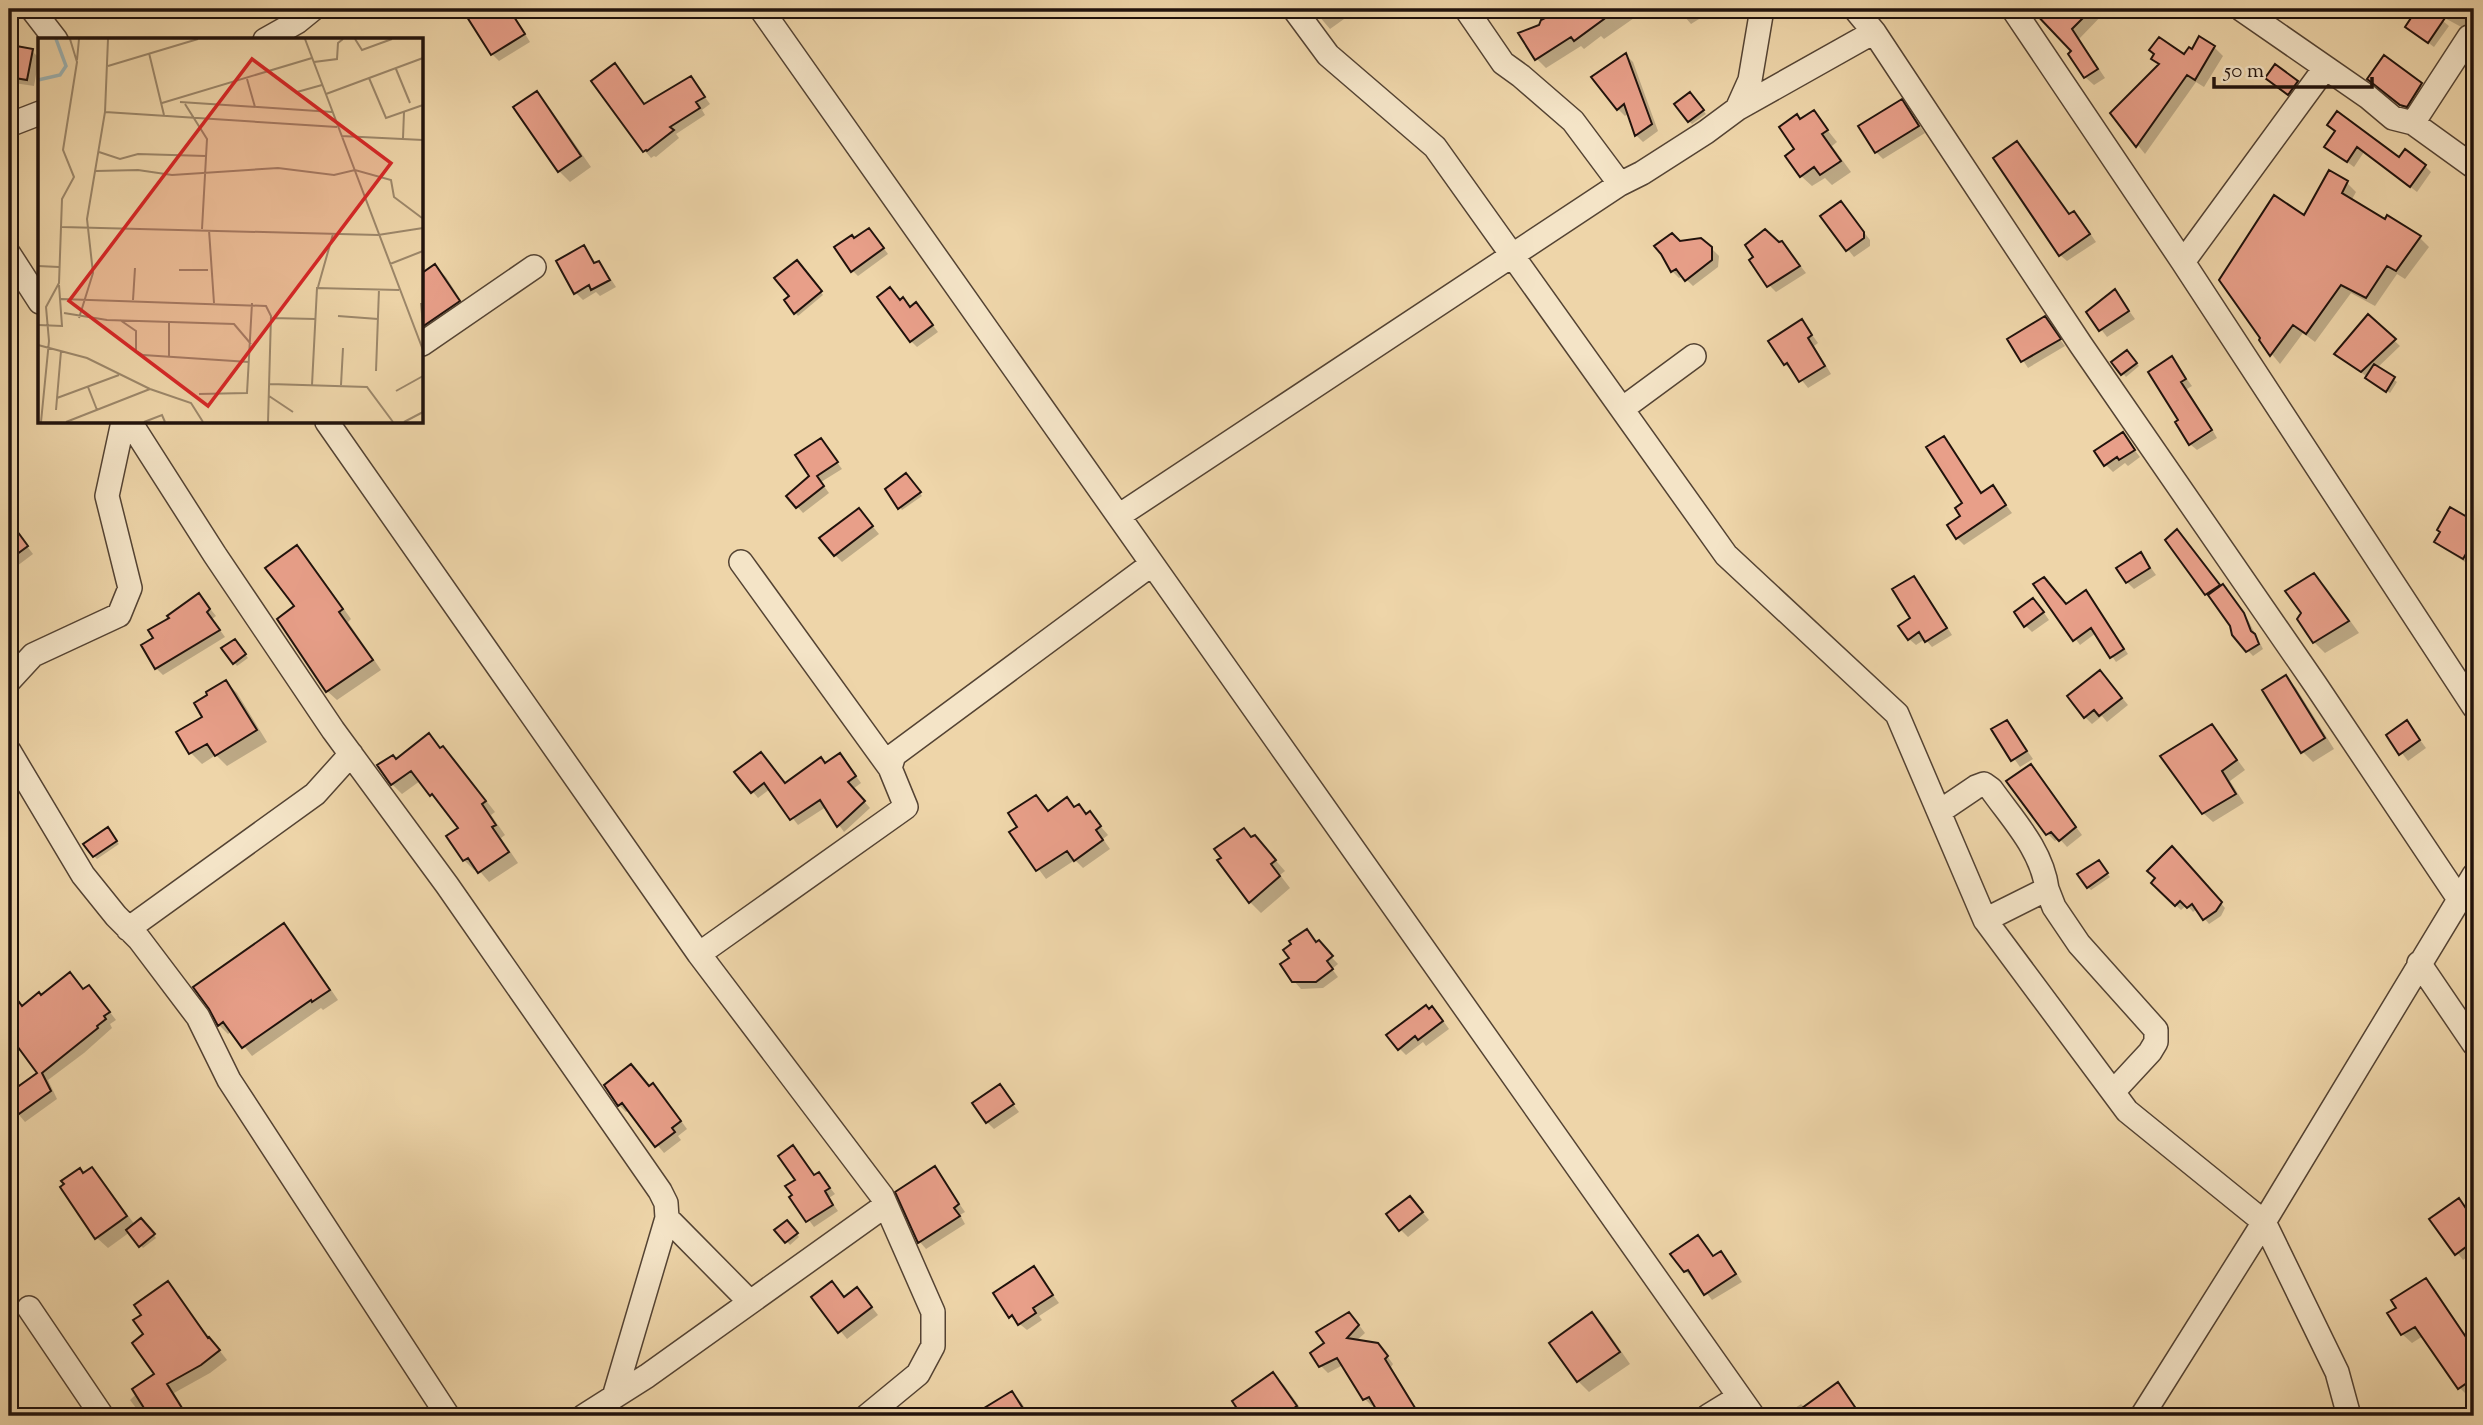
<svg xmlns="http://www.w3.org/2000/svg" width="2483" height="1425" viewBox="0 0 2483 1425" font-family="'Sorts Mill Goudy',serif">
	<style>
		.shadow { fill: #0003 }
		.building { fill: #e89f89; stroke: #20120c; stroke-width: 2 }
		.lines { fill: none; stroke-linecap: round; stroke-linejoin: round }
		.minor-casing { stroke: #544333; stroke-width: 26 }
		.minor { stroke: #f4e4c7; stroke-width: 23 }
		.inset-river { fill: none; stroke: #9fb5b5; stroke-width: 3.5 }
		.inset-road { fill: none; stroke: #9c876a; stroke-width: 2 }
		.view { fill: #d62828; fill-opacity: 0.15; stroke: #d62828; stroke-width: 3.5 }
		.inset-edge { fill: none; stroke: #20120c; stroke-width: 3.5 }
	</style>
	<rect width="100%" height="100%" fill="#eed5a9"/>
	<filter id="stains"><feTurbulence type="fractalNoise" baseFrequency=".00286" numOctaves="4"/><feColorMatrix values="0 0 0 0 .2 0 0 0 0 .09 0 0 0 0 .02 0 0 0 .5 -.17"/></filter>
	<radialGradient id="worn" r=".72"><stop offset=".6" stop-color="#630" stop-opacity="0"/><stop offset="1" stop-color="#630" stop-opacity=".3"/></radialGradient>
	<path class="shadow" d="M484,9H510L530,42L499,61L492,54L470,17Z
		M515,9H527L520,13Z
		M612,9H635L621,19Z
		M1313,9H1358L1330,29Z
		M1553,9H1647L1604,39L1601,36L1584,49L1581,46L1546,68L1537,59L1540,27L1556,14Z
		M1678,9H1694L1699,19L1691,24Z
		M2039,9H2108L2079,39L2105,78L2094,85L2085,77L2074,52L2036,12Z
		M2293,9H2308L2304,16Z
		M2400,9H2428L2449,26L2434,47L2407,27L2412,19Z
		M2435,10L2474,9V12L2465,29L2441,16Z
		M13,47L32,51L39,58L34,86L14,83L9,77Z
		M2214,47L2223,56L2204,87L2196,82L2145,154L2112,113L2160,66L2153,59L2156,54L2185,57Z
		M1626,55L1633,62L1658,131L1643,142L1636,135L1629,113L1625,116L1618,109Z
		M2384,58L2428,92L2408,112L2376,86Z
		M621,73L645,106L691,78L710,104L702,110L705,115L676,134L679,138L656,157L654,156L651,158L645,151Z
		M2297,82L2304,89L2296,100L2275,84Z
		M537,93L547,104L591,167L570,182L559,171Z
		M1693,97L1706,114L1692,124L1689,121Z
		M1901,101L1925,133L1883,159L1876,152Z
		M1813,112L1837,142L1832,146L1851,172L1832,185L1825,178L1812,186L1801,176V121Z
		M2337,132L2399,159L2425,166L2431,172L2417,192L2364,152L2354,167L2327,147Z
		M2017,143L2071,215L2074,213L2081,220L2096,242L2067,261L2060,255Z
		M2330,172L2347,183L2356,192L2351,201L2420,238L2429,247L2405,279L2397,274L2375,306L2351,293L2315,342L2303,333L2280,364L2261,341Z
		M1841,203L1870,240V246L1854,257L1822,217Z
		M874,235L888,254L858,276L852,270L854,240Z
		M1680,243L1711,248L1719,256L1718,267L1693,286L1683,276L1679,278L1672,271L1663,253Z
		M1778,244L1788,250L1806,273L1776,292L1769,285Z
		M584,248L596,264L598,263L605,270L616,287L600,296L596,292L583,300L576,293Z
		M435,266L446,277L469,313L432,338L422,328V275Z
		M800,266L823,295L798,316L786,300L791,297Z
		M2115,291L2135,319L2107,337L2088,312Z
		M900,301L911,308L922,311L938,332L917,347L911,341Z
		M2368,316L2400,346L2377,368L2397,382L2390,393L2342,359Z
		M2045,319L2065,346L2028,368L2009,339Z
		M1802,321L1818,343L1814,346L1831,374L1808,388L1794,370L1792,371L1785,364Z
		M2130,355L2139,366L2126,377L2114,363Z
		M2172,359L2192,386L2187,389L2211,428L2189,442L2181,420Z
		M9,430L18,443L9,449Z
		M2213,431L2217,438L2197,450L2191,445Z
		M2122,434L2140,457L2128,466L2125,463L2113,472L2106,465Z
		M1944,438L1983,494L1993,488L2012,513L1964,545L1957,538L1964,504Z
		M821,440L842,469L821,482L829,493L803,513L788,496L811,476Z
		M909,478L922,496L902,510L900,507Z
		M2470,509L2474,512V563L2472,562L2470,565L2444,549L2437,542L2465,517Z
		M859,510L879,534L842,562L835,555Z
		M14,529L33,554L9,572V533Z
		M2183,537L2248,620L2263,649L2253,656L2233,635L2232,625L2206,594Z
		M297,547L306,556L351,619L348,622L381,670L337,700L327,691Z
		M2141,554L2156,575L2134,589L2127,582Z
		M2314,575L2325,586L2359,633L2325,653L2314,642Z
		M1913,578L1920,584L1952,635L1932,647L1925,639L1916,645L1909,639Z
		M2036,585L2067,606L2086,592L2128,654L2116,662L2096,633L2080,645Z
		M199,595L216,616L212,619L225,637L163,675L156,668L155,639L171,618Z
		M2040,607L2049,620L2032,632L2025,625Z
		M237,644L248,658L237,666L224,649Z
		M2285,677L2296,688L2334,749L2313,762L2302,751Z
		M2107,679L2128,705L2107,722L2102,716L2092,724L2085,717Z
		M226,682L237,693L267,742L227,766L216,755L202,764L191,753L178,733L204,717Z
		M2007,722L2033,759L2020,767L1994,730Z
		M2407,722L2426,748L2408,761L2388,735Z
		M2212,726L2245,770L2230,781L2244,803L2213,822L2203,813Z
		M428,736L453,758L495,812L491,815L505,835L501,838L518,863L489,882L477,868L474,870L464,860L461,828L420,781L402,794L392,784L396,761Z
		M846,762L861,783L853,789L870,808L844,832L826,807L798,825L770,789L758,798L737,773L785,784Z
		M2031,766L2082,835L2067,847L2059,838L2055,841L2048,834L2009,781Z
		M1036,797L1049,812L1067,800L1075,808L1078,806L1088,815L1090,814L1108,835L1103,839L1110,849L1083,868L1075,860L1046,879L1012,833L1020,828Z
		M110,832L119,844L97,859L94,856Z
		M1255,837L1285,871L1280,875L1290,888L1261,913L1250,902L1252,838Z
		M2177,853L2225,908L2221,916L2209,924L2197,909L2193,912L2187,905L2181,910L2153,883Z
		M2101,865L2110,877L2091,890L2088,887Z
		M284,926L293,934L338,1000L323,1010L321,1008L252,1056L232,1031L228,1034L219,1025L211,1008Z
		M1307,931L1338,964L1332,969L1338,977L1323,988L1301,989L1294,981L1291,958Z
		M77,982L84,991L96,994L116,1020L110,1024L112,1028L84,1053L48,1080L57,1099L25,1122L9,1103V1096L40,1073L9,1030V1000L13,997L23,1007Z
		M1439,1015L1449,1029L1426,1046L1423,1042L1406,1055L1399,1048Z
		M606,1086L649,1088L660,1092L687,1129L678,1136L681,1140L664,1153L629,1110L626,1112L619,1105Z
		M1000,1087L1019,1112L994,1129L987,1122Z
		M935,1168L965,1212L960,1215L965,1224L926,1249L920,1242L898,1192Z
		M91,1169L102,1180L135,1225L141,1220L156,1238L143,1248L130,1232L108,1248L97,1238L84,1174Z
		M819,1174L835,1194L829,1198L838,1211L814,1227L792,1197Z
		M1417,1205L1429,1220L1408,1237L1401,1230Z
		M2465,1207L2468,1212L2474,1208V1252L2463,1260L2432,1220Z
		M787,1222L799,1237L790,1245L777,1230Z
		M1698,1237L1714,1257L1721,1253L1728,1260L1742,1282L1712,1300L1694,1277L1692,1278L1685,1271Z
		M1033,1268L1059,1303L1039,1316L1042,1320L1027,1330L1011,1317L995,1294Z
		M2425,1280L2435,1289L2474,1348V1393L2469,1397L2460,1388L2423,1336L2412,1343L2402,1334L2390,1314L2399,1308Z
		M167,1283L227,1360L210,1373L174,1393L188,1416H142L130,1400L156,1375L146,1335L143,1315Z
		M832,1283L845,1298L864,1297L878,1315L847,1339L813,1297Z
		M1592,1315L1603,1325L1630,1364L1589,1392L1578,1381L1551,1343Z
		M1356,1321L1365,1333L1356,1341L1385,1353L1393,1364L1391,1367L1421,1416H1382L1375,1404L1372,1406L1365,1399L1343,1365L1328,1373L1321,1366Z
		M1273,1374L1284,1385L1306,1416H1245L1234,1401Z
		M1838,1384L1863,1416H1787L1786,1414L1801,1404L1805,1408Z
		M1012,1393L1021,1402L1030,1416H983Z"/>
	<path class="building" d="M480,9H509L525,34L491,55L467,17Z
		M1563,9H1596L1604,19L1574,41L1571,37L1535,60L1518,33L1539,25L1541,20Z
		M2031,9H2092L2072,29L2098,69L2084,78L2068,54L2071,51Z
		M2417,9H2451L2428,43L2405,27Z
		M2199,36L2215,46L2195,80L2187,75L2136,147L2110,113L2159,64L2151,59L2154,54L2149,50L2159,37L2184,54L2189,47L2192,49Z
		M11,45L33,49L27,80L9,77Z
		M1626,53L1652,124L1635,136L1624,104L1617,110L1591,77Z
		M2384,55L2422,83L2407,107L2400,105L2367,79Z
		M615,63L644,104L691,76L705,97L696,102L700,108L670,127L674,130L647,151L646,150L643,152L591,81Z
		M2275,64L2298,81L2288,95L2265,78Z
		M537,91L581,156L558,172L513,107Z
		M1690,92L1704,110L1688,122L1674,104Z
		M1902,99L1919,126L1875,153L1858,126Z
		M1814,110L1828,130L1822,134L1841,161L1820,175L1814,167L1800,177L1785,156L1794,149L1779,127L1797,114L1800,119Z
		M2337,111L2399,157L2405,149L2426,165L2410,187L2357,147L2347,162L2324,147L2335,131L2327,125Z
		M2017,141L2069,214L2074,211L2090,234L2059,256L1993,158Z
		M2329,170L2348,181L2342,193L2385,219L2387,215L2421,236L2396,271L2387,266L2366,298L2341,285L2306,334L2293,325L2270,356L2259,340L2260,338L2219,280L2274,195L2304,215Z
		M1841,201L1864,232V238L1846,251L1820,216Z
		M869,228L884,248L851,272L834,247L852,235L854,238Z
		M1765,229L1779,242L1782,241L1800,266L1767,287L1749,260L1753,257L1745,245Z
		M1672,233L1680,241L1701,238L1712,247V260L1685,281L1676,269L1671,272L1661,254L1654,246Z
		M584,245L594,263L599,261L610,280L591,290L589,285L574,294L556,261Z
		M797,260L822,291L794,314L784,300L789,296L774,278Z
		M435,264L460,301L422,327V273Z
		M890,287L900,300L903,297L910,307L916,302L933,325L910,342L877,297Z
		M2115,289L2129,311L2099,331L2086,312Z
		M2368,314L2396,339L2361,372L2334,354Z
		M2045,316L2061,339L2021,362L2007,339Z
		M1802,319L1812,335L1808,338L1825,366L1799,382L1787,363L1784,365L1768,341Z
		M2127,350L2137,363L2121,375L2111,362Z
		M2172,356L2186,379L2181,382L2212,430L2189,445L2175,422L2178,420L2148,372Z
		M2374,364L2395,377L2386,392L2365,378Z
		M2123,432L2135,450L2119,460L2117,457L2104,466L2094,451Z
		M1944,436L1981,493L1993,485L2006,505L1956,539L1947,525L1960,516L1955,508L1962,503L1926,447Z
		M821,438L838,462L817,476L824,486L796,508L786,496L809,476L795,455Z
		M906,473L921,492L898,509L885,489Z
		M2450,507L2474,521V540L2463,559L2434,542L2440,532L2437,530Z
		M859,508L873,526L834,556L819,538Z
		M9,520L28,546L9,560Z
		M2177,529L2220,585L2205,595L2165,540Z
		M297,545L343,609L339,612L373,660L326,692L277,619L294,606L265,568Z
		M2141,552L2150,568L2126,583L2116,568Z
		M2314,573L2349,621L2313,643L2297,619L2301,613L2285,591Z
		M1914,576L1947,628L1925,642L1919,632L1908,640L1898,626L1910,618L1892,589Z
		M2044,577L2066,604L2086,590L2124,649L2110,658L2091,628L2073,641L2033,584Z
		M2223,584L2244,613L2251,631L2255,634L2259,644L2246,652L2232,635L2230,626L2208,595Z
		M199,593L210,609L207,612L220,630L155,669L141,645L153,638L148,630L169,618L167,616Z
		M2033,598L2044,612L2024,627L2014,612Z
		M235,639L246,654L233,664L221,648Z
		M2100,670L2122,698L2099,716L2094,710L2084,718L2067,696Z
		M2286,675L2325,738L2301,753L2262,690Z
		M226,680L257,730L215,756L207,744L189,754L176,732L202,717L194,703L207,695L206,692Z
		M2007,720L2027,751L2011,761L1991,729Z
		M2407,720L2420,740L2399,755L2386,735Z
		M2212,724L2237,760L2222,771L2236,794L2202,814L2160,756Z
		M429,733L440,748L443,746L486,801L482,804L496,825L492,827L509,852L478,873L468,858L463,861L446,836L458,828L432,794L430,796L411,771L391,785L377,765L393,755L396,759Z
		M761,752L785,783L821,757L825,763L840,753L856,776L848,782L865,801L837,827L820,800L790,820L764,783L751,793L734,772Z
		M2031,764L2076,827L2059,841L2051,832L2046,835L2006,781Z
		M1036,795L1048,811L1067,797L1074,807L1079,804L1086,814L1090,811L1101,826L1096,830L1103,840L1074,861L1067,851L1036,871L1009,832L1017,827L1008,813Z
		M108,827L117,841L93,857L83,844Z
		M1244,828L1251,837L1255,835L1276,860L1271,864L1280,876L1249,903L1217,860L1221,858L1214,849Z
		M2172,846L2222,902L2216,911L2203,920L2192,904L2187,908L2180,901L2175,906L2151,883L2155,878L2147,871Z
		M2099,860L2108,873L2087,888L2077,874Z
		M284,923L330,990L312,1002L311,1000L242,1048L223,1022L218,1026L209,1009L193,987Z
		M1307,929L1316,942L1319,940L1333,956L1327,961L1333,969L1316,982H1292L1280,964L1289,958L1283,950L1291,944L1289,941Z
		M70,972L83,989L89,985L110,1012L104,1016L106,1019L97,1026L98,1028L42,1073L51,1091L16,1116L9,1106V1093L37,1073L9,1035V988L22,1006L39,992L41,995Z
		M1426,1005L1429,1009L1432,1006L1443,1021L1418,1040L1415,1036L1398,1050L1386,1035Z
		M631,1064L649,1086L653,1083L681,1121L672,1128L675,1132L655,1147L622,1103L618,1106L604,1085Z
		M1000,1084L1014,1104L986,1123L972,1103Z
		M793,1145L814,1175L819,1172L830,1188L825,1191L833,1205L806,1222L789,1197L792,1195L785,1186L795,1180L778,1156Z
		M935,1166L959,1204L954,1208L960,1216L918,1243L895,1192Z
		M92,1167L127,1216L95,1239L60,1187L64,1184L61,1181L80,1168L83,1173Z
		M1410,1196L1423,1212L1399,1231L1386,1214Z
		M2459,1198L2467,1210L2474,1206V1241L2455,1255L2429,1219Z
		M141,1218L155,1234L139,1247L126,1230Z
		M787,1220L798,1233L785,1243L774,1230Z
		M1698,1235L1713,1256L1721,1251L1736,1274L1704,1295L1688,1270L1684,1272L1670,1254Z
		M1034,1266L1053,1295L1033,1308L1036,1313L1018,1325L1012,1315L1009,1318L993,1293Z
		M2426,1278L2474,1349V1378L2458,1389L2415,1327L2401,1335L2387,1313L2396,1308L2391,1300Z
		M168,1281L208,1338L209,1337L220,1350L201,1365L167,1384L187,1416H149L132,1389L154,1374L132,1343L143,1334L133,1320L141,1315L134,1305Z
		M832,1281L844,1297L857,1287L872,1307L838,1333L811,1297Z
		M1349,1312L1359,1325L1347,1338L1378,1343L1388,1356L1385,1359L1420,1416H1380L1369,1397L1363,1400L1337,1358L1319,1367L1310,1353L1324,1343L1316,1332Z
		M1592,1312L1620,1352L1577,1382L1549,1343Z
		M1273,1372L1297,1406L1282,1416H1242L1232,1401Z
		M1838,1382L1861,1416H1791Z
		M1012,1391L1024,1410L1014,1416H971Z"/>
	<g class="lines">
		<g class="minor-casing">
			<path id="minor" d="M32,9L56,40
				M761,9L1753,1416
				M1294,9L1328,55L1435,147L1726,555L1897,714L1985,920L2127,1111L2264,1222L2337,1372L2349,1416
				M1466,9L1503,63L1521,76L1573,121L1620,184
				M1855,9L1874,32L2081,345L2315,684L2459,899
				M2013,9L2183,262L2474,707
				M2241,9L2368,97L2393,118L2413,123L2474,167
				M265,40L297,22L313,9
				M1737,109L1874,32
				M2413,123L2469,37
				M9,125L40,113
				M9,254L40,302
				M2183,262L2325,68
				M422,344L534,267
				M1622,409L1694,356
				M130,422L215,555L333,730L447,885L660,1191L666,1203L667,1218L614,1397
				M327,422L699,954L882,1196L933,1312V1346L918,1374L867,1416
				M1120,515L1620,184L1642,173L1706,132L1737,109L1750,80L1762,9
				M741,562L890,768
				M9,681L33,655L119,615L130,588L107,496L123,422
				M9,751L83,875L116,916L139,939L198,1017L229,1080L448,1416
				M1939,812L1976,787L1984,784L1991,789C2013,820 2042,850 2047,889
				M1985,920L2047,889L2054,907L2079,944L2156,1030V1042L2150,1052L2113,1092
				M128,929L315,794L351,754
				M699,954L906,807L890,768L894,755L1152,564
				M2419,963L2474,1044
				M667,1218L750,1302
				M29,1308L102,1416
				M584,1416L647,1376L886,1205
				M1708,1416L1739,1397
				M2142,1416L2264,1222L2474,875"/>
		</g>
		<use href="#minor" class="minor"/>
	</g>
	<g transform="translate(38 38)">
		<rect width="385" height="385" fill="#eed5a9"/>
		<path class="inset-river" d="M0,42L22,37L28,28L18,1"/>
		<path class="inset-road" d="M267,1L385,312M317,1L324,12L354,1M111,15L126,77M39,22L41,1M276,24L299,21L300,5L305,1M70,28L160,1M358,31L372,65M331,40L348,80L385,67M209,41L217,69M259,54L284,47M288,56L385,20M142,64L294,74M124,65L274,20M147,66L169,101L164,191M67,74L299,89M303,98L385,102M365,100L366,74M61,114L82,121L100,116L168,118M58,133L100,132L134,137L240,130L296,137L317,132L353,142L356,159L384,180M24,189L340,197L385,190M171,192L176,265M352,226L385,213M0,228L21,229M141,232H170M280,249L295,196M23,261L228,268L233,278L230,384M95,262L97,230M383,265L385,287M26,275L69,282L196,286L213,306M300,278L340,281M41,280L55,235L49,181L67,74L70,1M233,280L277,281M82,282L98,293V313L105,317L211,324M131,284V319M0,287L24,288L21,247M0,307L49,320L112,351L153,365L165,384M338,333L341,251M232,346L329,349L355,384M274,347L279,250L361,252M303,347L305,310M50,349L59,372M358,353L385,338M161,356L209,355L214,265M231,358L255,374M19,360L81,337M18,372L23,313M3,384L11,303L8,269L21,245L24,161L36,139L25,112L39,24L32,1M28,384L112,351M106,384L124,377L127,384M366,384L385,374"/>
		<path class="view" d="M214,21L353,125L170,368L31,263Z"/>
		<rect width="385" height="385" class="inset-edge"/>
	</g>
	<rect width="2483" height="1425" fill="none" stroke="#eed5a9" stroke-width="35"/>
	<rect x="10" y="10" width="2462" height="1404" fill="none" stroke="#20120c" stroke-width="3.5"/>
	<rect x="18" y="18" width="2448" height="1390" fill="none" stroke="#20120c" stroke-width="2"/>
	<path d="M2214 77v10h158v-10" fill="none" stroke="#20120c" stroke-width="3.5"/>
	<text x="2224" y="77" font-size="21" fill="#20120c" stroke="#f4e4c7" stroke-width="5" paint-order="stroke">50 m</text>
	<rect width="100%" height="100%" filter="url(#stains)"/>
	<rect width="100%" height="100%" fill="url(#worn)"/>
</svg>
